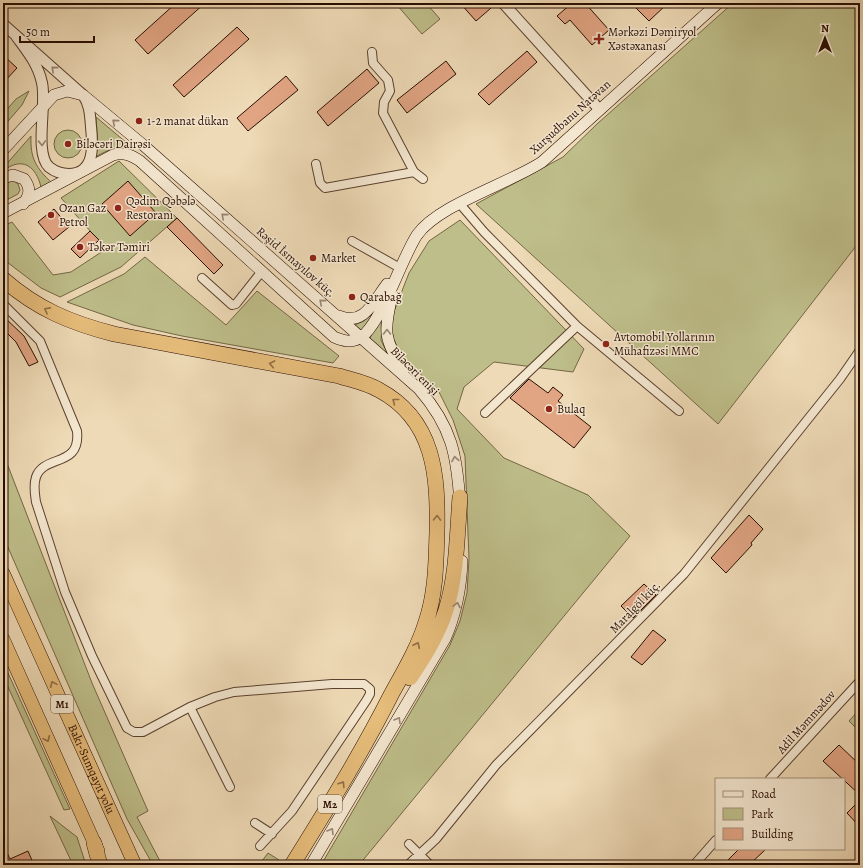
<svg xmlns="http://www.w3.org/2000/svg" width="863" height="868" viewBox="0 0 863 868" font-family="Alegreya,serif">
	<style>
		.green { fill: #bebe8a; stroke: #746645 }
		.building { fill: #e2a584; stroke: #290d00 }
		.lines { fill: none; stroke-linecap: round; stroke-linejoin: round }
		.minor-casing { stroke: #5a402e; stroke-width: 10 }
		.tertiary-casing { stroke: #5a402e; stroke-width: 12 }
		.secondary-casing { stroke: #290d00; stroke-width: 12 }
		.trunk-casing { stroke: #290d00; stroke-width: 14 }
		.motorway-casing { stroke: #290d00; stroke-width: 16 }
		.minor { stroke: #f4e7d0; stroke-width: 8 }
		.tertiary { stroke: #f4e7d0; stroke-width: 10 }
		.secondary { stroke: #f4e7d0; stroke-width: 11 }
		.trunk { stroke: #e7bd7b; stroke-width: 13 }
		.motorway { stroke: #e7bd7b; stroke-width: 15 }
		.oneway { stroke: #998572 }
		.oneway2 { stroke: #926e44 }
		.poi-dot { fill: #8f2418; stroke: #f4e7d0; stroke-width: 1.5 }
		.labels { text-anchor: middle; stroke-width: 3; stroke-linejoin: round; paint-order: stroke }
		.shield { fill: #f4e7d0; stroke: #664e3e; stroke-width: 1 }
		.shield-label { font-size: 11px; font-weight: bold; fill: #290d00 }
		.poi-label { font-size: 12px; fill: #290d00; stroke: #f4e7d0; text-anchor: start }
		.street-label { font-size: 12px; fill: #290d00; stroke: #f4e7d0 }
	</style>
	<rect width="100%" height="100%" fill="#eedab6"/>
	<filter id="stains"><feTurbulence type="fractalNoise" baseFrequency=".005" numOctaves="4"/><feColorMatrix values="0 0 0 0 .2 0 0 0 0 .09 0 0 0 0 .02 0 0 0 .5 -.17"/></filter>
	<radialGradient id="worn" r=".72"><stop offset=".6" stop-color="#630" stop-opacity="0"/><stop offset="1" stop-color="#630" stop-opacity=".3"/></radialGradient>
	<path class="green" d="M399,3H426L440,19L422,34L397,5Z
		M733,3H860V241L718,424L476,204L563,157L597,124Z
		M29,91L22,105L3,127V114L16,99Z
		M96,117L134,149C118,144 109,150 95,157L98,147Z
		M54 144a14 14 0 1 1 28 0a14 14 0 1 1-28 0Z
		M31,136C30,158 36,168 52,183L41,187C36,166 22,156 3,171V168Z
		M119,161L177,218L121,267L60,297L41,288L3,259V226L12,222L53,275L71,272L106,249L61,198Z
		M13,180L18,184L20,190L18,194L3,202V185Z
		M460,220L584,349L573,372L494,362L464,387L457,409L504,458L588,495L630,536L359,865H321L450,645L460,621L467,593L469,559L465,456L453,420L439,392L401,355L393,338L391,319L409,273L429,241Z
		M145,257L226,325L257,291L339,356L333,363L182,336L133,325L67,302L124,274Z
		M385,293L369,322L361,330L355,325L364,321Z
		M383,313L381,340L388,355L370,338Z
		M3,453L92,683L148,811L137,817L162,865H153L127,819L3,536Z
		M3,662L70,809L64,810L3,676Z
		M860,709V732L849,721Z
		M50,816L77,837L86,865H73Z
		M268,853L279,860L276,865H259Z"/>
	<path class="building" d="M176,3H205L148,54L135,40Z
		M460,3H487L491,8L476,21Z
		M572,3H585L609,30L592,45L570,20L565,24L557,16Z
		M642,3H668L649,21L636,8Z
		M237,27L249,39L184,97L173,85Z
		M527,51L537,62L489,105L478,94Z
		M3,55L17,68L3,83Z
		M446,61L456,74L407,113L397,100Z
		M367,69L379,83L328,126L317,112Z
		M286,76L298,90L248,131L237,118Z
		M128,181L156,213L130,236L102,204Z
		M54,209L69,227L53,240L38,222Z
		M177,218L223,265L214,274L167,227Z
		M90,231L99,240L80,258L71,249Z
		M3,316L24,336L38,362L29,366L16,342L3,329Z
		M529,379L548,393L553,387L563,395L558,401L591,427L574,448L510,398Z
		M749,515L763,529L751,543L752,545L726,573L711,558Z
		M644,584L656,595L633,618L621,606Z
		M653,630L666,640L642,665L631,657Z
		M839,745L860,765V795L823,761Z
		M860,800V827L847,813Z
		M3,844L10,859L28,851L34,865H3Z
		M739,849H766L749,865H723Z"/>
	<g class="lines">
		<g class="minor-casing">
			<path id="minor" d="M372,52L373,63L388,80L390,91L384,102L383,113L414,172
				M316,164L320,183L325,188L414,172L423,179
				M460,204L484,232L577,326L679,411
				M352,241L400,268
				M202,278L232,305L236,304L262,271
				M3,304L40,341L77,431C81,468 44,454 36,477C33,486 35,494 36,502L65,592L92,656L127,728L134,732H143L190,707L215,697L234,692L332,684H364L370,689V694L366,701L292,811L260,846
				M485,413L577,326
				M190,707L230,787
				M770,779L860,681
				M255,823L272,834
				M409,844L430,865
				M408,865L436,839L496,765L684,574L840,379L860,350
				M694,865L716,840"/>
		</g>
		<g class="tertiary-casing">
			<path id="tertiary" d="M503,3L599,109
				M3,24L83,95C90,105 90,115 91,127C93,146 95,174 69,174C62,174 54,171 49,167C34,153 47,104 42,83C38,64 27,51 16,36"/>
		</g>
		<g class="secondary-casing">
			<path id="secondary" d="M3,150L54,95L67,91L83,95L142,144L419,389C452,427 457,455 460,504
				M3,178L13,175L24,179C31,188 30,195 23,204
				M3,213L113,155C124,152 131,155 140,161L334,337C343,341 351,343 360,338C381,325 401,259 417,235C438,205 508,184 542,162L718,3
				M392,296C384,329 383,341 404,369
				M339,316C364,327 374,301 387,284
				M311,865L445,639C456,614 461,588 462,561"/>
		</g>
		<g class="trunk-casing">
			<g id="trunk">
				<path id="s1" d="M3,573L135,865"/>
				<path d="M3,639L98,851"/>
			</g>
		</g>
		<g class="motorway-casing">
			<path id="motorway" d="M3,279C37,309 71,323 114,334L339,376C352,380 367,383 379,390C435,420 438,476 437,532C436,562 436,593 426,622C418,648 404,671 391,695C361,754 327,809 292,865
				M410,678C424,657 438,635 446,610C457,575 457,535 460,497
				M94,843L100,865"/>
		</g>
		<use href="#minor" class="minor"/>
		<use href="#tertiary" class="tertiary"/>
		<use href="#secondary" class="secondary"/>
		<use href="#trunk" class="trunk"/>
		<use href="#motorway" class="motorway"/>
	</g>
	<defs><path id="oneway-chevron" d="M-2-3.5L2.5 0L-2 3.5" fill="none" stroke-width="1.6" stroke-linecap="round" stroke-linejoin="round"/></defs>
	<g class="oneway">
		<use href="#oneway-chevron" transform="translate(54 69) rotate(-139)"/>
		<use href="#oneway-chevron" transform="translate(115 122) rotate(-140)"/>
		<use href="#oneway-chevron" transform="translate(42 143) rotate(88)"/>
		<use href="#oneway-chevron" transform="translate(224 216) rotate(-139)"/>
		<use href="#oneway-chevron" transform="translate(322 302) rotate(-139)"/>
		<use href="#oneway-chevron" transform="translate(387 332) rotate(-90)"/>
		<use href="#oneway-chevron" transform="translate(455 459) rotate(-100)"/>
		<use href="#oneway-chevron" transform="translate(457 605) rotate(-78)"/>
		<use href="#oneway-chevron" transform="translate(398 720) rotate(-59)"/>
		<use href="#oneway-chevron" transform="translate(331 831) rotate(-59)"/>
	</g>
	<g class="oneway2">
		<use href="#oneway-chevron" transform="translate(47 310) rotate(-152)"/>
		<use href="#oneway-chevron" transform="translate(272 364) rotate(-169)"/>
		<use href="#oneway-chevron" transform="translate(395 401) rotate(-142)"/>
		<use href="#oneway-chevron" transform="translate(437 518) rotate(-89)"/>
		<use href="#oneway-chevron" transform="translate(417 645) rotate(-65)"/>
		<use href="#oneway-chevron" transform="translate(53 684) rotate(-114)"/>
		<use href="#oneway-chevron" transform="translate(47 739) rotate(66)"/>
		<use href="#oneway-chevron" transform="translate(342 784) rotate(-58)"/>
	</g>
	<g class="poi-dot">
		<path d="M597 33h4v4h4v4h-4v4h-4v-4h-4v-4h4z"/>
		<circle cx="139" cy="121" r="4"/>
		<circle cx="68" cy="144" r="4"/>
		<circle cx="118" cy="208" r="4"/>
		<circle cx="51" cy="215" r="4"/>
		<circle cx="80" cy="247" r="4"/>
		<circle cx="313" cy="258" r="4"/>
		<circle cx="352" cy="297" r="4"/>
		<circle cx="606" cy="344" r="4"/>
		<circle cx="549" cy="409" r="4"/>
	</g>
	<g class="labels">
		<g class="shield">
			<rect x="51" y="695" width="22" height="18" rx="3"/>
			<rect x="318" y="795" width="24" height="18" rx="3"/>
		</g>
		<g class="shield-label">
			<text x="62" y="708">M1</text>
			<text x="330" y="808">M2</text>
		</g>
		<g class="poi-label">
			<text x="608" y="36">Mərkəzi Dəmiryol<tspan x="608" dy="14">Xəstəxanası</tspan></text>
			<text x="147" y="125">1-2 manat dükan</text>
			<text x="76" y="148">Biləcəri Dairəsi</text>
			<text x="126" y="205">Qədim Qəbələ<tspan x="126" dy="14">Restoranı</tspan></text>
			<text x="59" y="212">Ozan Gaz<tspan x="59" dy="14">Petrol</tspan></text>
			<text x="88" y="251">Təkər Təmiri</text>
			<text x="321" y="262">Market</text>
			<text x="360" y="301">Qarabağ</text>
			<text x="614" y="341">Avtomobil Yollarının<tspan x="614" dy="14">Mühafizəsi MMC</tspan></text>
			<text x="557" y="413">Bulaq</text>
		</g>
		<g class="street-label">
			<text transform="translate(570 117) rotate(-42)" y="4">Xurşudbanu Natəvan</text>
			<text transform="translate(296 262) rotate(41)" y="4">Rəşid İsmayılov küç.</text>
			<text transform="translate(415 371) rotate(45)" y="4">Biləcəri enişi</text>
			<text transform="translate(635 607) rotate(-46)" y="4">Maralgöl küç.</text>
			<text transform="translate(806 722) rotate(-48)" y="4">Adil Məmmədov</text>
			<text dy="4" stroke="none"><textPath href="#s1" startOffset="215">Bakı-Sumqayıt yolu</textPath></text>
		</g>
	</g>
	<rect width="863" height="868" fill="none" stroke="#eedab6" stroke-width="16"/>
	<rect x="4" y="4" width="855" height="860" fill="none" stroke="#290d00" stroke-width="2"/>
	<rect x="8" y="8" width="847" height="852" fill="none" stroke="#290d00"/>
	<rect x="715" y="778" width="130" height="72" fill="#f4e7d0" stroke="#a3907d"/>
	<rect x="723" y="791" width="20" height="6" fill="#f4e7d0" stroke="#a3907d"/>
	<text x="751" y="798" font-size="12" fill="#290d00">Road</text>
	<rect x="723" y="808" width="20" height="12" fill="#bebe8a" stroke="#a3907d"/>
	<text x="751" y="818" font-size="12" fill="#290d00">Park</text>
	<rect x="723" y="828" width="20" height="12" fill="#e2a584" stroke="#a3907d"/>
	<text x="751" y="838" font-size="12" fill="#290d00">Building</text>
	<g transform="translate(825 38)" stroke="#f4e7d0" stroke-width="3" paint-order="stroke">
	<path d="M0-3L7 15L0 10L-7 15Z" fill="#290d00"/>
	<text y="-6" font-size="11" font-weight="bold" text-anchor="middle" fill="#290d00">N</text>
	</g>
	<path d="M20 36v6h74v-6" fill="none" stroke="#290d00" stroke-width="2"/>
	<text x="26" y="36" font-size="12" fill="#290d00" stroke="#f4e7d0" stroke-width="3" paint-order="stroke">50 m</text>
	<rect width="100%" height="100%" filter="url(#stains)"/>
	<rect width="100%" height="100%" fill="url(#worn)"/>
</svg>
